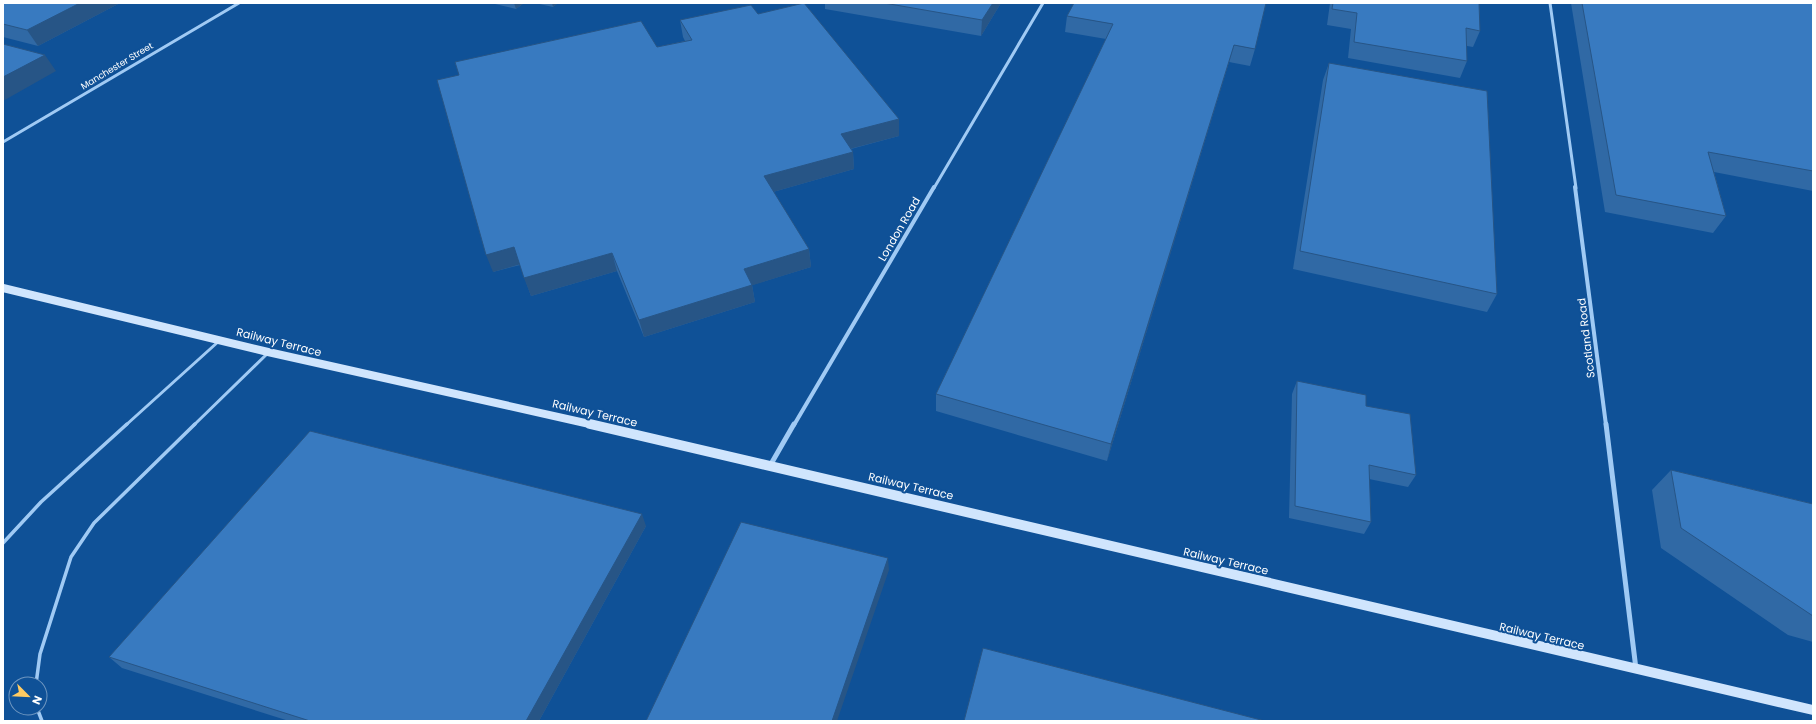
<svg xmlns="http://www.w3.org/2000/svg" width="1816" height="724" viewBox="0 0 1816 724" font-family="Poppins,sans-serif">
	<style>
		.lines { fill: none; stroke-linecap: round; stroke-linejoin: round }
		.service-far1 { stroke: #a0caf4; stroke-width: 3 }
		.service { stroke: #a0caf4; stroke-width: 3.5 }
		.minor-far2 { stroke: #a0caf4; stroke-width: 3 }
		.minor-far1 { stroke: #a0caf4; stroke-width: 4 }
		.minor { stroke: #a0caf4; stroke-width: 5 }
		.secondary-far1 { stroke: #d0e5fd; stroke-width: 8 }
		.secondary { stroke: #d0e5fd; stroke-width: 10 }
		.wall { fill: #3069a5 }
		.shaded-wall { fill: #275586 }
		.building { fill: #387ac0; stroke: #275586 }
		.labels { text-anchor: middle; stroke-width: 4; stroke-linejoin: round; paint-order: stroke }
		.far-street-label { font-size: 9px; fill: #fff; stroke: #0f5197 }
		.street-label { font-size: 11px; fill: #fff; stroke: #0f5197 }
	</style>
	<rect width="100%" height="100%" fill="#0f5197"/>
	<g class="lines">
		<path class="service-far1" d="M126,425L219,341
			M194,425L268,353"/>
		<path class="service" d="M3,543L41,502L127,424
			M36,684L40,654L71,557L94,523L195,424
			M37,708L42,721"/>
		<path class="minor-far2" d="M1550,3L1576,188
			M3,142L239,3
			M934,188L1043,3"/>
		<path class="minor-far1" d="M1575,187L1606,425
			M794,425L934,187"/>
		<path class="minor" d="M1606,424L1636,669
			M771,464L794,424"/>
		<path class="secondary-far1" d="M3,288L268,352L594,425"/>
		<path class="secondary" d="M590,424C998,516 1405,618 1813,710"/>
	</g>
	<path class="wall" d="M3,3H120L38,46L3,37Z
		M494,3H524L516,9L495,4Z
		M535,3H558L553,7Z
		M825,3H1001L981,36L825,9Z
		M1330,3H1479L1480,31L1473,47L1467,46V61L1460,78L1348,58L1351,29L1327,25Z
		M1571,3H1813V191L1714,172L1726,216L1713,233L1605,212Z
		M758,14L899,119V136L851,149L853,152L854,169L773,192L809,249L811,267L752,285L755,302L644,337L617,271L531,296L520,265L493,272L657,47L685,41L683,37L680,20Z
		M1067,16L1255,49L1250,66L1229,62L1107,461L936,411V394L1106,39L1065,32Z
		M1329,63L1497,294L1487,312L1293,269L1323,80Z
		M1297,381L1366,406L1416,475L1408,487L1369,479L1371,522L1364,534L1289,518L1292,394Z
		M1671,470L1813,504V642L1788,635L1661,548L1652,490Z
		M646,526L539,721H289L122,668L109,657Z"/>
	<path class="shaded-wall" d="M80,3H120L38,46L27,30Z
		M514,3H524L516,9Z
		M552,3H558L553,7Z
		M993,3H1001L981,36L982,20Z
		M1234,45L1229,62L1107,461L1111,444Z
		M45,55L56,71L3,101V77Z
		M899,119V136L842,151L841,134Z
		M853,152L854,169L766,194L764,176Z
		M514,247L521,264L493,272L486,255Z
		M809,249L811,267L747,287L744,269Z
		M612,253L617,271L531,296L524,278Z
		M752,285L755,302L644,337L639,320Z
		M642,514L646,526L539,721H526Z
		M888,558L889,570L837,721H832Z"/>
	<path class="building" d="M3,3H80L27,30L3,24Z
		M804,3L899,119L841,134L853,152L764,176L809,249L744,269L752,285L639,320L612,253L524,278L514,247L486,255L437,80L459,75L455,62L641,21L657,47L692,40L680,20L751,5L758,14Z
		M884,3H993L982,20Z
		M1074,3H1266L1255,49L1234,45L1111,444L936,394L1113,24L1067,16Z
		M1333,3H1479L1480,31L1466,28L1467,61L1354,42L1357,13L1332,9Z
		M1582,3H1813V171L1708,152L1726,216L1616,195Z
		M3,44L45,55L3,77Z
		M1329,63L1487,91L1497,294L1300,251Z
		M1297,381L1366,395V406L1410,414L1416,475L1369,465L1371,522L1295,506Z
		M310,431L642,514L526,721H310L109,657Z
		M1671,470L1813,504V616L1681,528Z
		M741,522L888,558L832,721H646Z
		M983,648L1265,721H964Z"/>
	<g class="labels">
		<g class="far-street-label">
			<text transform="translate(117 66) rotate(-31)" y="3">Manchester Street</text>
		</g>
		<g class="street-label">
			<text transform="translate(899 229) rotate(-60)" y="4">London Road</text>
			<text transform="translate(1586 338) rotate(-97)" y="4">Scotland Road</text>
			<text transform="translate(279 342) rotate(14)" y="4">Railway Terrace</text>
			<text transform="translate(595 413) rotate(13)" y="4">Railway Terrace</text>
			<text transform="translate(911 486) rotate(13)" y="4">Railway Terrace</text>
			<text transform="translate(1226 561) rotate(13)" y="4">Railway Terrace</text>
			<text transform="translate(1542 636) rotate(13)" y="4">Railway Terrace</text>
		</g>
	</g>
	<rect width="1816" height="724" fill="none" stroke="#ffffff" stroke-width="8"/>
	<g transform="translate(28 696) rotate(114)"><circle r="19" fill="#0f5197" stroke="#6f97c1"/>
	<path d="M0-3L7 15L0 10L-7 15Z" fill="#ffcb63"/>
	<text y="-6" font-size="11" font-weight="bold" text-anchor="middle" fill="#ffffff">N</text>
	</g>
</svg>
